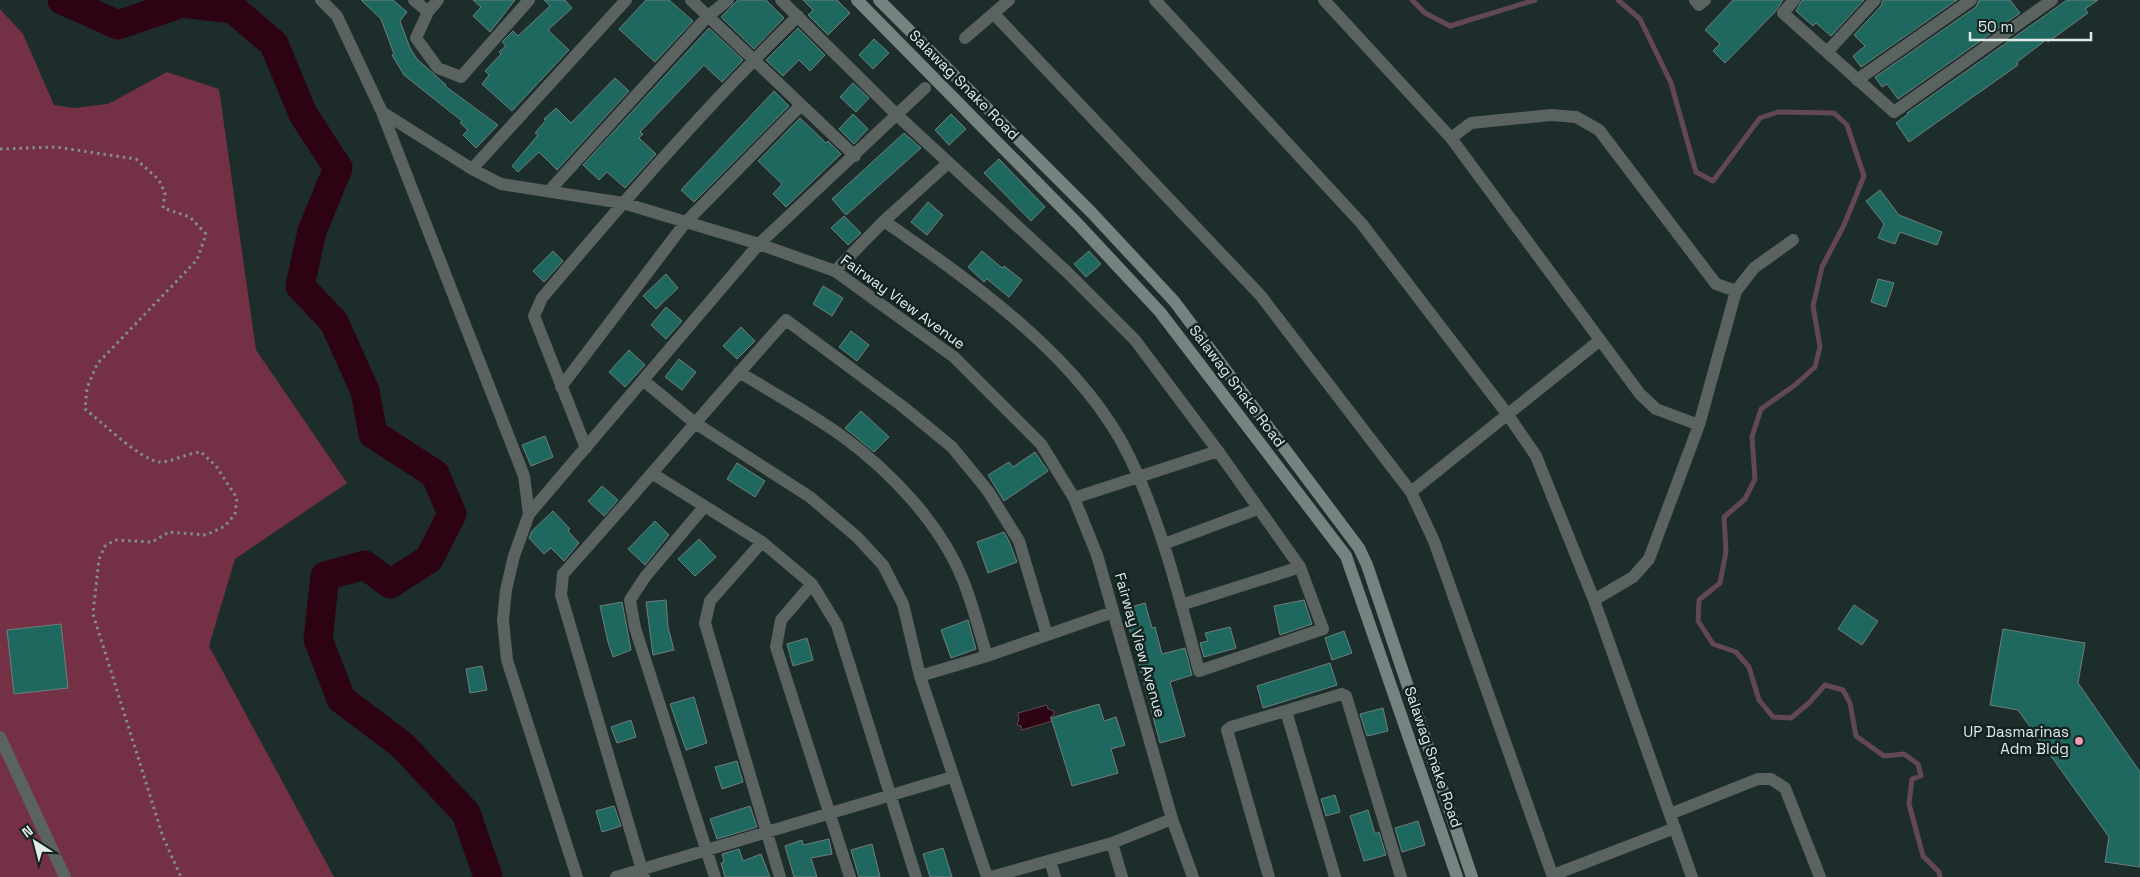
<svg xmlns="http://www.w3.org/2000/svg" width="2140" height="877" viewBox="0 0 2140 877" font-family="'Space Grotesk',sans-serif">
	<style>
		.green { fill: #743045 }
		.water { fill: #2d0313; stroke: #634853 }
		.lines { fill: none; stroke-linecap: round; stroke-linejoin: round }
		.stream { stroke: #634853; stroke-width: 5 }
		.river { stroke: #2d0313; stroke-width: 29 }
		.building { fill: #1f6860; stroke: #6d7f7c }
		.path { stroke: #818e8c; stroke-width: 3; stroke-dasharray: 2.5 4; stroke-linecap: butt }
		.pedestrian { stroke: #5b6361; stroke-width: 12 }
		.minor { stroke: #5b6361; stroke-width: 12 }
		.secondary { stroke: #778381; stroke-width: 12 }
		.poi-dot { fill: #f19ab1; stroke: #132321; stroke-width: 2 }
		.labels { text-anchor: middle; stroke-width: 5; stroke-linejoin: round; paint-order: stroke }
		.street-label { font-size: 15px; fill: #e0eae8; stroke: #132321 }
		.poi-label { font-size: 15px; fill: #e0eae8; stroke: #132321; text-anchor: end }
	</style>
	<rect width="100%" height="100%" fill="#1d2d2b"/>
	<path class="green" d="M0,9L23,34L54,105L74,108L108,104L167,72L219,89L256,350L347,483L235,559L209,646L334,877H0Z"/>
	<path class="water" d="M1047,705L1048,709L1054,711V714L1050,717L1052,721L1022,730L1021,726L1017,725L1019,719L1018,713Z"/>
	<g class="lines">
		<path class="stream" d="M1412,0L1425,13L1450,26L1535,0
			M1618,0L1640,19L1671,83L1696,172L1713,181L1760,118L1778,112L1834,113L1847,125L1864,176L1844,225L1822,267L1813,306L1820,347L1815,367L1795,385L1761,409L1752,437L1755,479L1745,499L1724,517L1726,552L1720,583L1699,600L1698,621L1713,644L1736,652L1749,667L1759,700L1773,717L1791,718L1809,703L1825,685L1843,690L1850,703L1856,736L1884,756L1904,754L1918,764L1921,776L1912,779L1909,804L1923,856L1939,872L1940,877"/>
		<path class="river" d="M62,0L118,25L182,3L233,9L274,44L303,114L338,168L312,231L300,286L334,322L365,391L373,434L435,474L452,514L429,559L390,584L365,565L325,576L318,639L341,699L402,745L466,813L488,877"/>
	</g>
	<path class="building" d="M361,0H393L407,12L400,21L410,48L417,59L446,85L445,86L498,125L476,148L463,135L468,130L460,123L462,121L404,75L392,55L394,54L381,19Z
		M473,0H515L490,32L473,16L481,7Z
		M544,0H565L572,8L548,30L569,50L512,111L482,84L489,75L485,71L501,54L499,52L506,46L502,42L513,31L518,36L550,6Z
		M646,0H669L693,21L655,62L619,29Z
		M738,0H766L784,18L754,49L721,17Z
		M803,0H837L850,13L828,35L808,15L813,10Z
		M1733,0H1783L1775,12L1725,63L1713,51L1720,44L1705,30Z
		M1802,0H1864L1831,36L1816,23L1813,26L1796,11Z
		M1883,0H1957L1861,67L1853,56L1865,46L1854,35L1881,6Z
		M1979,0H2010L2020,13L1898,99L1887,84L1882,87L1875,77L1976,7Z
		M2067,0H2098L2085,9L2088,13L2048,42L2046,40L2017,62L2018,65L1909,142L1896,123L1908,114L1907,113Z
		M709,28L743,60L722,82L704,65L640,132L643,134L639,138L656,154L625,188L607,172L599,180L583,165Z
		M798,28L825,55L810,71L799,60L783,76L766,60Z
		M874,39L889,53L873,69L859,55Z
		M615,78L629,91L557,170L539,152L518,172L512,166L538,135L535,133L546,120L544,119L556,108L571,123Z
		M853,83L869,98L856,112L840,97Z
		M774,91L789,106L694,202L681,190Z
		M853,114L868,129L854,144L839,129Z
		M951,114L966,129L949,145L935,130Z
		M800,118L821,138L826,143L828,141L841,154L786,207L773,194L782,184L758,161Z
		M904,133L921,148L846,215L832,199Z
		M999,159L1045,207L1031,221L984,173Z
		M1880,190L1899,215L1942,232L1937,245L1900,232L1895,244L1878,238L1884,224L1866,201Z
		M928,202L943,215L927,235L911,222Z
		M844,216L861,233L848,245L831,228Z
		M553,251L563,261L544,282L533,271Z
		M982,251L1002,268L1004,266L1022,280L1009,297L987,279L984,282L968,267Z
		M1089,251L1101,264L1086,277L1074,264Z
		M666,274L678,288L656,309L643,296Z
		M1878,279L1894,283L1886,307L1871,302Z
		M823,286L843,298L832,316L813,304Z
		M666,307L682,321L666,339L651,325Z
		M741,327L755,341L737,359L723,346Z
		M851,331L869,345L857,361L839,347Z
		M629,350L645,365L625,387L609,372Z
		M679,359L696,372L682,390L665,377Z
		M861,411L889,437L874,452L845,428Z
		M545,436L553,457L531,466L522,445Z
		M1035,452L1048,471L1004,501L988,475L1009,462L1013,467Z
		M737,463L765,481L755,497L727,479Z
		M602,486L618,500L604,516L588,501Z
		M553,511L570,529L568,531L579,543L564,561L551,548L544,554L529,538L532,531Z
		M655,521L669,535L645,565L628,549Z
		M1004,532L1009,541L1017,562L988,573L977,542Z
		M699,539L716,557L695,576L678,559Z
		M666,600L668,627L674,650L653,655L646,602Z
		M1304,600L1312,624L1280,635L1274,606Z
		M622,602L631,650L613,657L608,642L600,606Z
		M1145,603L1152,628L1155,627L1162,654L1185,648L1192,675L1170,682L1185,736L1160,743L1124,609Z
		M1854,605L1878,621L1862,645L1838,629Z
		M968,620L976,649L951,658L941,630Z
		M61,624L68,688L14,694L7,630Z
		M1230,627L1236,648L1204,657L1200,643L1208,641L1205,633Z
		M2003,629L2085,643L2078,683L2140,772V867L2105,862L2109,837L2018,710L1990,705Z
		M1344,631L1352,653L1332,660L1325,638Z
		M807,638L813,660L793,666L787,644Z
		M1330,663L1337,685L1263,708L1257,686Z
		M482,666L487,690L470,693L466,669Z
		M694,697L707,743L686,750L670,704Z
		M1099,704L1104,721L1116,717L1125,745L1111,749L1118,773L1072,786L1051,718Z
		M1383,708L1388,731L1367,736L1360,714Z
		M631,720L636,737L617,743L611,727Z
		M737,761L743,782L722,789L715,767Z
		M1335,795L1340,812L1326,816L1321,799Z
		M614,806L621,826L602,832L596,811Z
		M750,806L757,827L717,839L710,819Z
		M1368,810L1375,834L1379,832L1386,855L1364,861L1350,816Z
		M1418,821L1425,845L1402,852L1395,828Z
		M829,839L832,854L811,858L817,877H794L785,846L802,840L803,845Z
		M872,844L880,877H859L851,850Z
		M943,848L952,877H930L923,854Z
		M739,849L743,861L761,854L770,877H725L721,863L724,862L722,854Z"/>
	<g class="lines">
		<path class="path" d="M0,149L56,147L136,159L159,180L165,193L163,208L190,217L206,234L197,260L97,364L87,388L85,409C102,422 140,460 160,462C168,463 188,453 201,452L216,466L237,498L235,514L225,526L206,535L169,532L152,542L115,540L105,546L99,559L93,614L163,837L181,877"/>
		<path class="pedestrian" d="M1857,80L1971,0"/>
		<path class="minor" d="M321,0L337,16L382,112L524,476L529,514L514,556L506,590L503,620L507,660L577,877
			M414,0L428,12
			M438,0L428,12L416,38L438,68L461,77L529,0
			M691,0L855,156
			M781,0L897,115L1067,272L1135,340L1218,451L1300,567L1323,629L1199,671C1180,599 1162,525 1130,458C1083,359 972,282 884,221
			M1155,0L1362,224L1508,415L1536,456L1594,600L1692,877
			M1324,0L1451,138L1640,394L1656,409L1699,425
			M1695,0L1699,5L1705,0
			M1794,0L1783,13L1894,112L2052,0
			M994,14L1261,296L1411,492L1434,541L1553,877
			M965,38L1009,0
			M1827,52L1875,0
			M382,112L472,169L501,184L623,203L759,244L835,271L954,357L1041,444L1074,498L1097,555L1172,819L1193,877
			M1451,138L1471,123L1551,115L1576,117L1599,130L1716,284L1736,291
			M472,169L626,0
			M550,190L708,16L728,0
			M835,271L884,221L948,163
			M739,372C773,393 810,413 842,436C891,472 940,523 963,580C973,605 979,631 987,656
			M644,381L695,423L810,497L857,537L883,565L903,604L920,676L987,877
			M561,387L685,223L801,105
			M586,448L534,316L542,298C624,201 707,105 798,16
			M653,474L762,542L812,584L837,625L916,877
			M1411,492L1599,341
			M1074,498L1218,451
			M704,507L645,577L630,600L635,628L715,877
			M529,514L759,244L925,88
			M762,542L710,601L705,623L780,877
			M1164,544L1258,509
			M812,584L781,620L776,647L850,877
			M1594,600L1633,577L1649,559L1699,425L1736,291L1754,268L1793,240
			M1181,605L1300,567
			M920,676L987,656L1113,612
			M1286,711L1335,877
			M0,737L65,877
			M1670,814L1758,779H1771L1785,788L1820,877
			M1112,843L1122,877
			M1050,861L1055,877
			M1553,875L1675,828
			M616,877L952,777
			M644,877L561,595L563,574C639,490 711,403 786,320L902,406L952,447L988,491L1019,541L1047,635
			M991,877L1112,843L1172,819
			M1269,877L1227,730L1231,727L1342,694L1346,696L1401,877"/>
		<path class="secondary" d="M857,0L1078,224L1160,312L1346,556L1457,877
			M879,0L1092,213L1174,301L1359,548L1367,565L1472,877"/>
	</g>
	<circle class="poi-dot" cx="2079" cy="741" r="5"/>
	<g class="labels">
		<g class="street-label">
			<text transform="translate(964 85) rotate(45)" y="5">Salawag Snake Road</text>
			<text transform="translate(903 302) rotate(36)" y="5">Fairway View Avenue</text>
			<text transform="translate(1237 386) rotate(53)" y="5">Salawag Snake Road</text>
			<text transform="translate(1140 645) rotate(74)" y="5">Fairway View Avenue</text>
			<text transform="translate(1433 757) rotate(71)" y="5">Salawag Snake Road</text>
		</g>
		<g class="poi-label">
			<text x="2069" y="737">UP Dasmarinas<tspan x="2069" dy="17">Adm Bldg</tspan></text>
		</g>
	</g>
	<g transform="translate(35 842) rotate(324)" stroke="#132321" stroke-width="4" paint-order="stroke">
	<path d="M0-4L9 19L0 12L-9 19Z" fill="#e0eae8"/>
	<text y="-8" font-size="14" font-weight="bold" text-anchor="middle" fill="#e0eae8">N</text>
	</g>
	<path d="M1970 32v8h121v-8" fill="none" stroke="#e0eae8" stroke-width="2.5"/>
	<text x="1978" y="32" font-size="15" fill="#e0eae8" stroke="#132321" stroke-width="4" paint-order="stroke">50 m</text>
</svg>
